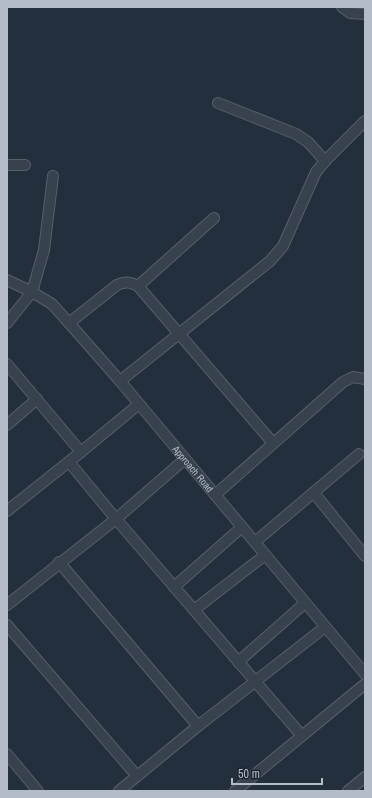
<svg xmlns="http://www.w3.org/2000/svg" width="372" height="798" viewBox="0 0 372 798" font-family="'Archivo Narrow',sans-serif">
	<style>
		.lines { fill: none; stroke-linecap: round; stroke-linejoin: round }
		.minor-casing { stroke: #565f6c; stroke-width: 12 }
		.minor { stroke: #38414e; stroke-width: 10 }
		.labels { text-anchor: middle; stroke-width: 3; stroke-linejoin: round; paint-order: stroke }
		.street-label { font-size: 10px; fill: #b4bcc9; stroke: #1d2633 }
	</style>
	<rect width="100%" height="100%" fill="#242f3e"/>
	<g class="lines">
		<g class="minor-casing">
			<g id="minor">
				<path d="M342,7L350,13L365,14"/>
				<path d="M218,103L296,134L308,142L325,161"/>
				<path d="M7,165H25"/>
				<path id="s1" d="M7,280L32,292L52,304L69,323L120,381L365,674"/>
				<path d="M138,286L214,218"/>
				<path d="M7,323L32,292L44,250L53,176"/>
				<path d="M69,323L117,285C126,281 130,282 138,286L273,443"/>
				<path d="M7,364L81,452"/>
				<path d="M120,381L270,261L283,246L316,172L327,159L365,121"/>
				<path d="M7,425L37,399"/>
				<path d="M69,462L116,519L302,736"/>
				<path d="M314,493L365,556"/>
				<path d="M215,495L343,382L353,377L365,379"/>
				<path d="M7,511L81,452L139,404"/>
				<path d="M255,542L359,454"/>
				<path d="M59,562L198,726"/>
				<path d="M174,587L242,527"/>
				<path d="M7,605L116,519L185,459"/>
				<path d="M194,610L265,555"/>
				<path d="M7,625L137,776"/>
				<path d="M238,662L305,603"/>
				<path d="M7,754L38,791"/>
				<path d="M119,791L198,726L325,627"/>
				<path d="M235,791L365,684"/>
				<path d="M348,791L365,777"/>
			</g>
		</g>
		<use href="#minor" class="minor"/>
	</g>
	<g class="labels">
		<g class="street-label">
			<text dy="4" stroke="none"><textPath href="#s1" startOffset="268">Approach Road</textPath></text>
		</g>
	</g>
	<rect width="372" height="798" fill="none" stroke="#b4bcc9" stroke-width="16"/>
	<path d="M232 778v6h90v-6" fill="none" stroke="#b4bcc9" stroke-width="2"/>
	<text x="238" y="778" font-size="12" fill="#b4bcc9" stroke="#1d2633" stroke-width="3" paint-order="stroke">50 m</text>
</svg>
